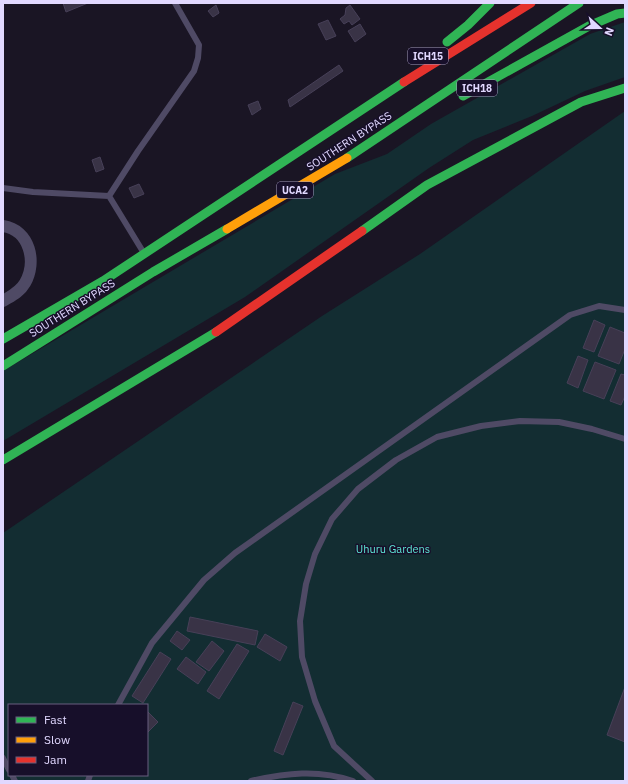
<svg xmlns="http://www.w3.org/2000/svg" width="628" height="784" viewBox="0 0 628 784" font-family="'IBM Plex Sans',sans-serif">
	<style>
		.green { fill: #132d32; fill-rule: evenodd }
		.building { fill: #393346; stroke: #474058 }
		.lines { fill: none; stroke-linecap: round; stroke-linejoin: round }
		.lane { stroke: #4f4a65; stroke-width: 6 }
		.street { stroke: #4f4a65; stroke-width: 12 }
		.fast { stroke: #30b455; stroke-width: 9 }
		.slow { stroke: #ff9f0a; stroke-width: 9 }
		.jam { stroke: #e5322d; stroke-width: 9 }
		.labels { text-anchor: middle; stroke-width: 3; stroke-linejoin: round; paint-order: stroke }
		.shield { fill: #170f2a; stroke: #a49cbf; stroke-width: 1 }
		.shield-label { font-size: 10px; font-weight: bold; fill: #e1d8ff }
		.street-label { font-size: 11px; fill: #e1d8ff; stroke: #170f2a }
		.park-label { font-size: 11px; fill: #5de6d4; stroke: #170f2a }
	</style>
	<rect width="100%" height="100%" fill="#1a1524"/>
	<path class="green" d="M625,22V77L585,91L532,116L473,140L429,168L245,297L3,441V371L335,174L387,154L431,124L590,34Z
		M625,111V781H4L3,533L322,316L420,254ZM9,705H147V775H9Z"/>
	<path class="building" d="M63,3H88L66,12Z
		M216,5L219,13L213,17L208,11Z
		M350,5L360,19L352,25L349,21L344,24L340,19L345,15L346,8Z
		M328,20L336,36L326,40L318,24Z
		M360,24L366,34L355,42L348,31Z
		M339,65L343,71L290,107L288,100Z
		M258,101L261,109L252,115L248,105Z
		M100,157L104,169L96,172L92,160Z
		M139,184L144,194L134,198L129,188Z
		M594,320L605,325L594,352L583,348Z
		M610,327L625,333V349L619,364L598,356Z
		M578,356L588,360L578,388L567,383Z
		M595,362L616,370L604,399L583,391Z
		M621,374L625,375V396L621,405L610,401Z
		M190,617L258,631L255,645L187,631Z
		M177,631L190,640L182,650L170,641Z
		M265,634L287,647L280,661L257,647Z
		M212,641L224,651L209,671L196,662Z
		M237,644L249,651L219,699L207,691Z
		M160,652L171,659L143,703L132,696Z
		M186,657L206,672L198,684L177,669Z
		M625,687V742L607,735Z
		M293,702L303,706L283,755L274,751Z
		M147,711L158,722L148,732L147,731Z"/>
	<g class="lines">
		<path class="lane" d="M3,188L33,192L109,196
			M142,250L109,196L138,151L194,71L198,58L199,45L175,3
			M118,705L152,643L204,580L235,553L570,315L599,306L625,310
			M3,758L9,770
			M12,775L15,781
			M88,781L90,775
			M251,781C286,773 318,769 353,781
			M372,781L334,746L315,701L302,657L300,621L306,584L315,554L332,519L358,489L396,460L437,437L481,426L520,421L559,422L592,429L625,439"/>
		<path class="street" d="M3,226C30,230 37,262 25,283C20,292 11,296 3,301"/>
		<path class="fast" d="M447,42L468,25L490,3
			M463,96L589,26L617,14L625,13
			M347,158L579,3
			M362,231L427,185L581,102L625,88
			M3,339L103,281L404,82
			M3,366L153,272L227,229
			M3,460L216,332"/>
		<path class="slow" d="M227,229L347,158"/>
		<path class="jam" d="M404,82L531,3
			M216,332L362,231"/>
	</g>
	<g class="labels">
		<g class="shield">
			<rect x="408" y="48" width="40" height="16" rx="3"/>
			<rect x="457" y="80" width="40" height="16" rx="3"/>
			<rect x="277" y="182" width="36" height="16" rx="3"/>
		</g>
		<g class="shield-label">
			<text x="428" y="60">ICH15</text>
			<text x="477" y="92">ICH18</text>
			<text x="295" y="194">UCA2</text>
		</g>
		<g class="street-label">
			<text transform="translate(349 141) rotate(-33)" y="4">SOUTHERN BYPASS</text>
			<text transform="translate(72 308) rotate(-32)" y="4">SOUTHERN BYPASS</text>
		</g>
		<g class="park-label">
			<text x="393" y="553">Uhuru Gardens</text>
		</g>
	</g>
	<rect width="628" height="784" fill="none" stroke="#e1d8ff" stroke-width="8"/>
	<rect x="8" y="704" width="140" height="72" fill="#170f2a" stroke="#685f7f"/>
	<rect x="16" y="717" width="20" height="6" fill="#30b455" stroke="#685f7f"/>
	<text x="44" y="724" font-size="12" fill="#e1d8ff">Fast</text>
	<rect x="16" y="737" width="20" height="6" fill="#ff9f0a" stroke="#685f7f"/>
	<text x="44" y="744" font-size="12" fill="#e1d8ff">Slow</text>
	<rect x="16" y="757" width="20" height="6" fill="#e5322d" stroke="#685f7f"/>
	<text x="44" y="764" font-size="12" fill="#e1d8ff">Jam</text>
	<g transform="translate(600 28) rotate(111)" stroke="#170f2a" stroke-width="3" paint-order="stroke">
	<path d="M0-3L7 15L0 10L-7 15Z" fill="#e1d8ff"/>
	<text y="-6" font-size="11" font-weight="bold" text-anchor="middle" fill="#e1d8ff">N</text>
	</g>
</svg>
